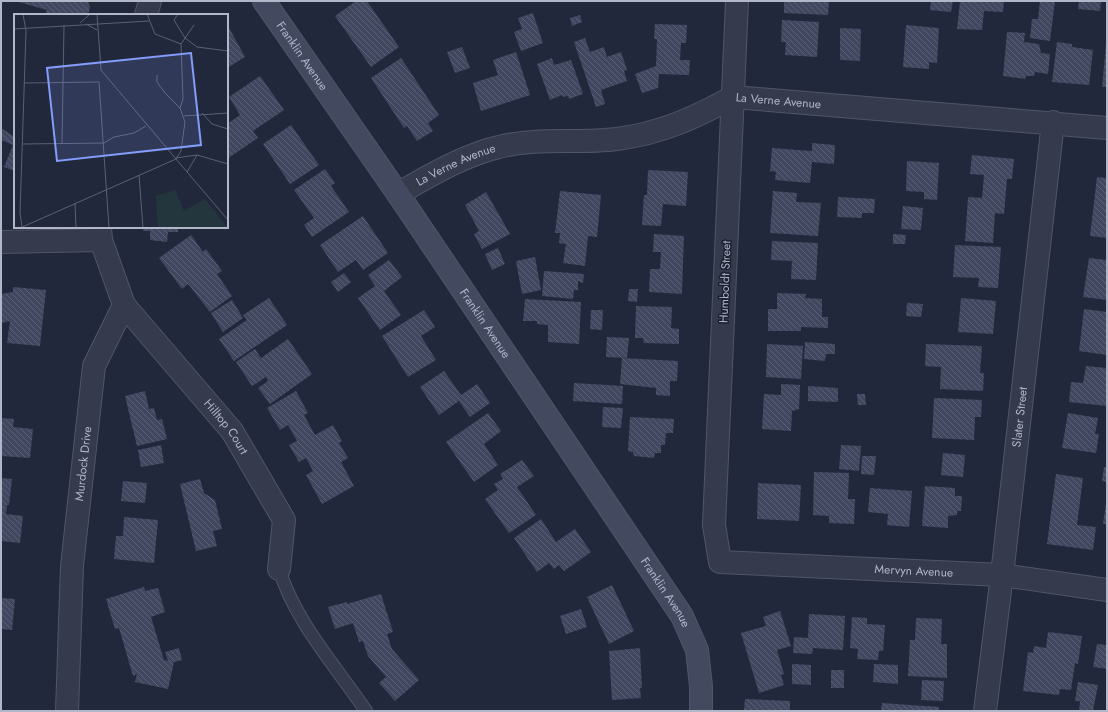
<svg xmlns="http://www.w3.org/2000/svg" width="1108" height="712" viewBox="0 0 1108 712" font-family="Jost,sans-serif">
	<style>
		.building { fill: url(#building-back-hatch) }
		.lines { fill: none; stroke-linecap: round; stroke-linejoin: round }
		.lane-casing { stroke: #515667; stroke-width: 14 }
		.street-casing { stroke: #515667; stroke-width: 24 }
		.secondary-casing { stroke: #515667; stroke-width: 24 }
		.lane { stroke: #353b4c; stroke-width: 12 }
		.street { stroke: #353b4c; stroke-width: 22 }
		.secondary { stroke: #43495f; stroke-width: 22 }
		.labels { text-anchor: middle; stroke-width: 3; stroke-linejoin: round; paint-order: stroke }
		.street-label { font-size: 12px; fill: #b1b6c8; stroke: #1b2030 }
		.inset-road { fill: none; stroke: #5b6174; stroke-width: 1 }
		.view { fill: #839dfb; fill-opacity: 0.15; stroke: #839dfb; stroke-width: 2 }
		.inset-edge { fill: none; stroke: #b1b6c8; stroke-width: 2 }
	</style>
	<defs>
		<pattern id="building-back-hatch" width="6" height="6" patternUnits="userSpaceOnUse"><rect width="6" height="6" fill="#40475e"/><path d="M-1 5l2 2M0 0l6 6M5-1l2 2" fill="none" stroke="#595f74"/></pattern>
	</defs>
	<rect width="100%" height="100%" fill="#22283c"/>
	<path class="building" d="M15,1H88L90,8L88,15H45L47,10Z
		M356,1H367L399,47L371,67L335,16Z
		M784,1H829L828,15L784,13Z
		M931,1H953L951,12L930,10Z
		M960,1H1004L1003,12L984,11L982,30L957,29Z
		M1040,1H1055L1050,41L1030,38L1032,19H1038Z
		M1079,1H1101L1100,11L1078,9Z
		M533,13L543,43L521,51L514,32L522,29L518,18Z
		M580,15L582,22L572,26L570,18Z
		M782,20L819,22L817,57L785,55L786,42H781Z
		M227,24L245,57L227,68Z
		M655,24L687,25L686,43H681L680,60H690L689,75L659,74L658,88L642,93L635,74L656,66L657,39H654Z
		M906,25L939,28L937,63L929,62V69L903,67Z
		M840,28L861,29L860,61L840,60Z
		M1007,32L1025,33L1024,42L1039,44L1041,53L1050,54L1048,74L1035,72L1034,76H1026L1025,79L1003,76Z
		M585,38L590,52L604,47L607,57L621,52L627,70L624,71L627,81L601,90L605,104L596,107L574,42Z
		M1057,42L1072,44V47L1093,50L1089,85L1052,82Z
		M1106,44H1107V87H1102Z
		M462,47L470,68L455,73L447,52Z
		M516,52L530,95L481,111L473,83L498,75L493,60Z
		M401,58L439,115L428,123L433,131L417,141L407,126L404,128L371,78Z
		M552,58L554,65L571,60L583,94L569,99L568,96L563,97L562,95L550,100L537,64Z
		M260,76L284,110L253,131L258,138L227,159V124L240,115L229,97Z
		M291,125L319,165L290,184L263,144Z
		M1,128L13,136L15,132V171L4,167L13,145L1,140Z
		M812,143L835,145L834,164L812,162L810,183L775,180L776,172L770,171L772,148L812,151Z
		M972,155L1014,159L1012,179H1007L1004,214L995,213L993,243L965,241L968,197L982,198L984,175L970,174Z
		M907,161L939,163L937,200L924,199V192L906,191Z
		M325,169L335,183L331,186L349,212L312,237L304,225L314,218L294,190Z
		M648,170L688,172L686,206L663,204L661,226L642,225L644,195H647Z
		M1097,177L1107,178V238L1090,236Z
		M560,191L601,195L597,237L588,236L585,266L563,263L566,244L559,243L560,233H555Z
		M773,191L797,193L796,202L821,203L818,236L770,233Z
		M486,192L510,234L482,249L474,234L479,231L465,205Z
		M838,197L875,199L874,213H862V218L837,217Z
		M903,206L923,208L921,230L901,229Z
		M363,216L388,253L363,270L356,260L338,272L320,245Z
		M144,227H178V232H168L167,242L150,240V231H143Z
		M654,234L684,236L682,294L649,292L650,269H660L661,252H653Z
		M893,234L906,235L905,244H893Z
		M191,235L203,252L206,249L222,271L217,274L232,296L210,312L188,284L182,289L159,258Z
		M772,241L818,243L816,280L791,279L792,261L771,260Z
		M955,245L1001,247L998,288L978,287L979,278L953,277Z
		M498,248L505,264L492,270L485,254Z
		M535,257L541,290L522,294L516,261Z
		M1089,258L1107,260V300L1083,297Z
		M389,260L402,277L384,291L401,315L380,330L358,298L375,286L368,275Z
		M544,271L584,274L583,283L578,281V290H574L573,299L542,296Z
		M344,273L351,282L338,292L331,282Z
		M13,287L46,290L40,346L7,343L10,321L1,323V294L13,292Z
		M629,289H638L637,302L628,301Z
		M777,293L806,294L805,298L822,299V317H828V328L801,327V331H768V309H777Z
		M269,298L287,325L234,361L219,339L247,320L243,315Z
		M961,298L996,301L993,334L958,332Z
		M525,299L581,302L579,344L548,342V325L537,324V321H523Z
		M232,300L243,318L223,332L211,313Z
		M907,303L923,304L921,317L906,316Z
		M636,306L672,307L671,328L679,329V344L644,343L643,338H635Z
		M1084,309L1107,312V355L1079,351Z
		M424,310L435,327L421,336L436,360L408,377L382,336Z
		M591,310H603L602,330L590,329Z
		M607,337L629,338L627,358L606,357Z
		M288,339L312,374L270,404L258,388L268,381L266,377L252,386L236,362L255,349L261,358Z
		M805,342L835,344V354H826L825,361L804,359Z
		M767,344L803,346L801,379L766,377Z
		M926,344L982,346L980,373H984L983,391L940,389L941,367L925,366Z
		M622,358L678,361L677,381H670V396L656,395V388L620,384Z
		M1086,366L1107,368V406L1069,402L1071,382L1083,383Z
		M444,371L461,395L477,384L490,403L470,417L459,401L439,415L420,387Z
		M574,383L623,386L622,404L573,401Z
		M781,384L800,385L799,409L792,411L791,431L762,429L764,394L781,395Z
		M808,386L838,388V402L808,401Z
		M145,391L149,409L154,408L157,420L162,419L167,439L137,446L125,396Z
		M296,391L308,413L304,415L315,435L333,425L342,441L339,443L348,458L341,462L354,486L322,504L306,475L313,471L306,458L299,462L289,445L297,441L288,425L280,430L267,408Z
		M857,394H865L866,405H858Z
		M934,398L982,400L981,417H975L974,440L932,438Z
		M603,407L623,408L621,428L602,427Z
		M488,413L501,431L484,444L498,465L474,482L446,442Z
		M1068,413L1098,418L1095,434H1099L1096,453L1062,448Z
		M630,417L674,419L673,433H666L665,445H661V453H655L654,458L634,456L633,452L628,451Z
		M1,418L14,419L13,427L33,429L30,458L1,456Z
		M161,445L164,463L141,467L138,450Z
		M841,445L861,446L859,471L839,469Z
		M943,453L965,455L963,477L941,475Z
		M862,456H876L874,475L861,474Z
		M522,460L534,476L517,487L536,515L509,533L485,499L498,490L494,484L503,479L500,474Z
		M1104,467H1107V482L1102,481Z
		M814,472L849,473L848,499H855L854,524L829,523V516L813,515Z
		M1056,474L1083,478L1077,525L1096,527L1093,550L1047,544Z
		M1,478L12,479L9,505H7L6,514L23,516L20,543L1,541Z
		M200,479L204,493L215,500L222,529L213,531L217,546L196,551L180,484Z
		M123,481L147,483L145,503L121,501Z
		M758,483L801,485L799,521L757,519Z
		M925,486L955,488V496H962L961,511H957V515L948,516V528L922,526Z
		M870,488L912,491L909,527L887,525L888,514L868,512Z
		M1106,503H1107V524H1103Z
		M124,517L158,520L154,563L114,559L116,536H123Z
		M541,519L556,542L575,529L591,552L564,571L559,565L554,569L549,563L537,572L514,538Z
		M612,585L634,631L609,644L587,597Z
		M144,587L145,591L158,588L165,612L151,617L164,660L168,661L165,652L179,648L182,660L174,662L168,689L135,682L137,674L133,676L119,628L115,629L106,599Z
		M381,594L393,632L387,634L392,649L419,680L395,701L379,683L386,677L368,656L363,641L359,642L353,623L335,629L328,607L347,602V604Z
		M1,598L15,599L12,630L1,629Z
		M581,609L587,627L566,634L560,616Z
		M780,611L791,646L777,650L784,674L781,675L784,685L759,693L741,633L766,626L763,617Z
		M809,614L845,616L843,650L813,648L812,654L793,653L794,637L808,638Z
		M852,617L867,618V624L885,625L883,651H879L878,660L857,659L858,649L850,648Z
		M916,618L942,619L941,644H947V678L908,676L910,640H915Z
		M1048,632L1082,636L1078,664L1075,663L1071,690L1060,689L1059,695L1023,691L1028,652L1033,653L1034,646L1046,648Z
		M1097,644L1107,645V669L1093,667Z
		M640,648L642,688H640L641,698L612,700L609,651Z
		M792,664L811,665V685L792,684Z
		M874,664L898,665V684L873,682Z
		M831,670H844V688H831Z
		M922,680L944,681L943,701L921,700Z
		M1078,682L1098,685L1093,711H1079L1080,701H1075Z
		M745,699L790,701V711H744Z
		M882,703L939,707V711H881Z"/>
	<g class="lines">
		<g class="lane-casing">
			<path id="lane" d="M279,569C296,623 335,665 366,711"/>
		</g>
		<g class="street-casing">
			<g id="street">
				<path id="s1" d="M737,1L714,525L720,562L1002,575L1107,590"/>
				<path d="M146,15L150,1"/>
				<path id="s2" d="M398,194C426,177 467,154 499,147C538,137 577,144 617,139C662,133 694,118 733,97L1107,128"/>
				<path d="M1,242L101,240"/>
				<path id="s3" d="M124,305L232,431L284,520L279,569"/>
				<path id="s4" d="M67,711L72,566L94,366L124,305L101,240L100,227"/>
				<path id="s5" d="M985,711L1002,575L1053,122"/>
			</g>
		</g>
		<g class="secondary-casing">
			<g id="secondary">
				<path id="s6" d="M264,1L398,194L682,616L697,650L701,686V711"/>
			</g>
		</g>
		<use href="#lane" class="lane"/>
		<use href="#street" class="street"/>
		<use href="#secondary" class="secondary"/>
	</g>
	<g class="labels">
		<g class="street-label">
			<text dy="4" stroke="none"><textPath href="#s6" startOffset="67">Franklin Avenue</textPath></text>
			<text dy="4" stroke="none"><textPath href="#s2" startOffset="400">La Verne Avenue</textPath></text>
			<text dy="4" stroke="none"><textPath href="#s2" startOffset="65">La Verne Avenue</textPath></text>
			<text transform="translate(725 282) rotate(-88)" y="4">Humboldt Street</text>
			<text dy="4" stroke="none"><textPath href="#s6" startOffset="391">Franklin Avenue</textPath></text>
			<text dy="4" stroke="none"><textPath href="#s5" startOffset="296">Slater Street</textPath></text>
			<text dy="4" stroke="none"><textPath href="#s3" startOffset="159">Hilltop Court</textPath></text>
			<text dy="4" stroke="none"><textPath href="#s4" startOffset="248">Murdock Drive</textPath></text>
			<text dy="4" stroke="none"><textPath href="#s1" startOffset="756">Mervyn Avenue</textPath></text>
			<text dy="4" stroke="none"><textPath href="#s6" startOffset="715">Franklin Avenue</textPath></text>
		</g>
	</g>
	<g transform="translate(14 14)">
		<rect width="214" height="214" fill="#22283c"/>
		<path d="M161,176L170,197L191,185L214,214H144L142,182Z" fill="#24363d"/>
		<path class="inset-road" d="M83,0L87,56L162,145M133,0L141,20L167,30L169,85L166,94L171,108L167,137L162,145M164,0L160,6L171,24L183,33L214,37M66,9L76,0M72,10L83,16M0,15L135,7M167,30L180,11M143,61V68L151,79L166,94M10,69L85,68L95,214M188,99L198,110L214,115M170,102L214,99M9,130L90,129L100,123L120,119L132,112M48,130L50,11M162,144L183,141L214,150M173,158L183,141M125,161L129,214M61,189L62,214M8,213L6,199L12,17L9,0M6,214L162,145L214,206"/>
		<path class="view" d="M177,39L187,131L43,147L33,54Z"/>
		<rect width="214" height="214" class="inset-edge"/>
	</g>
	<rect width="1108" height="712" fill="none" stroke="#b1b6c8" stroke-width="4"/>
</svg>
